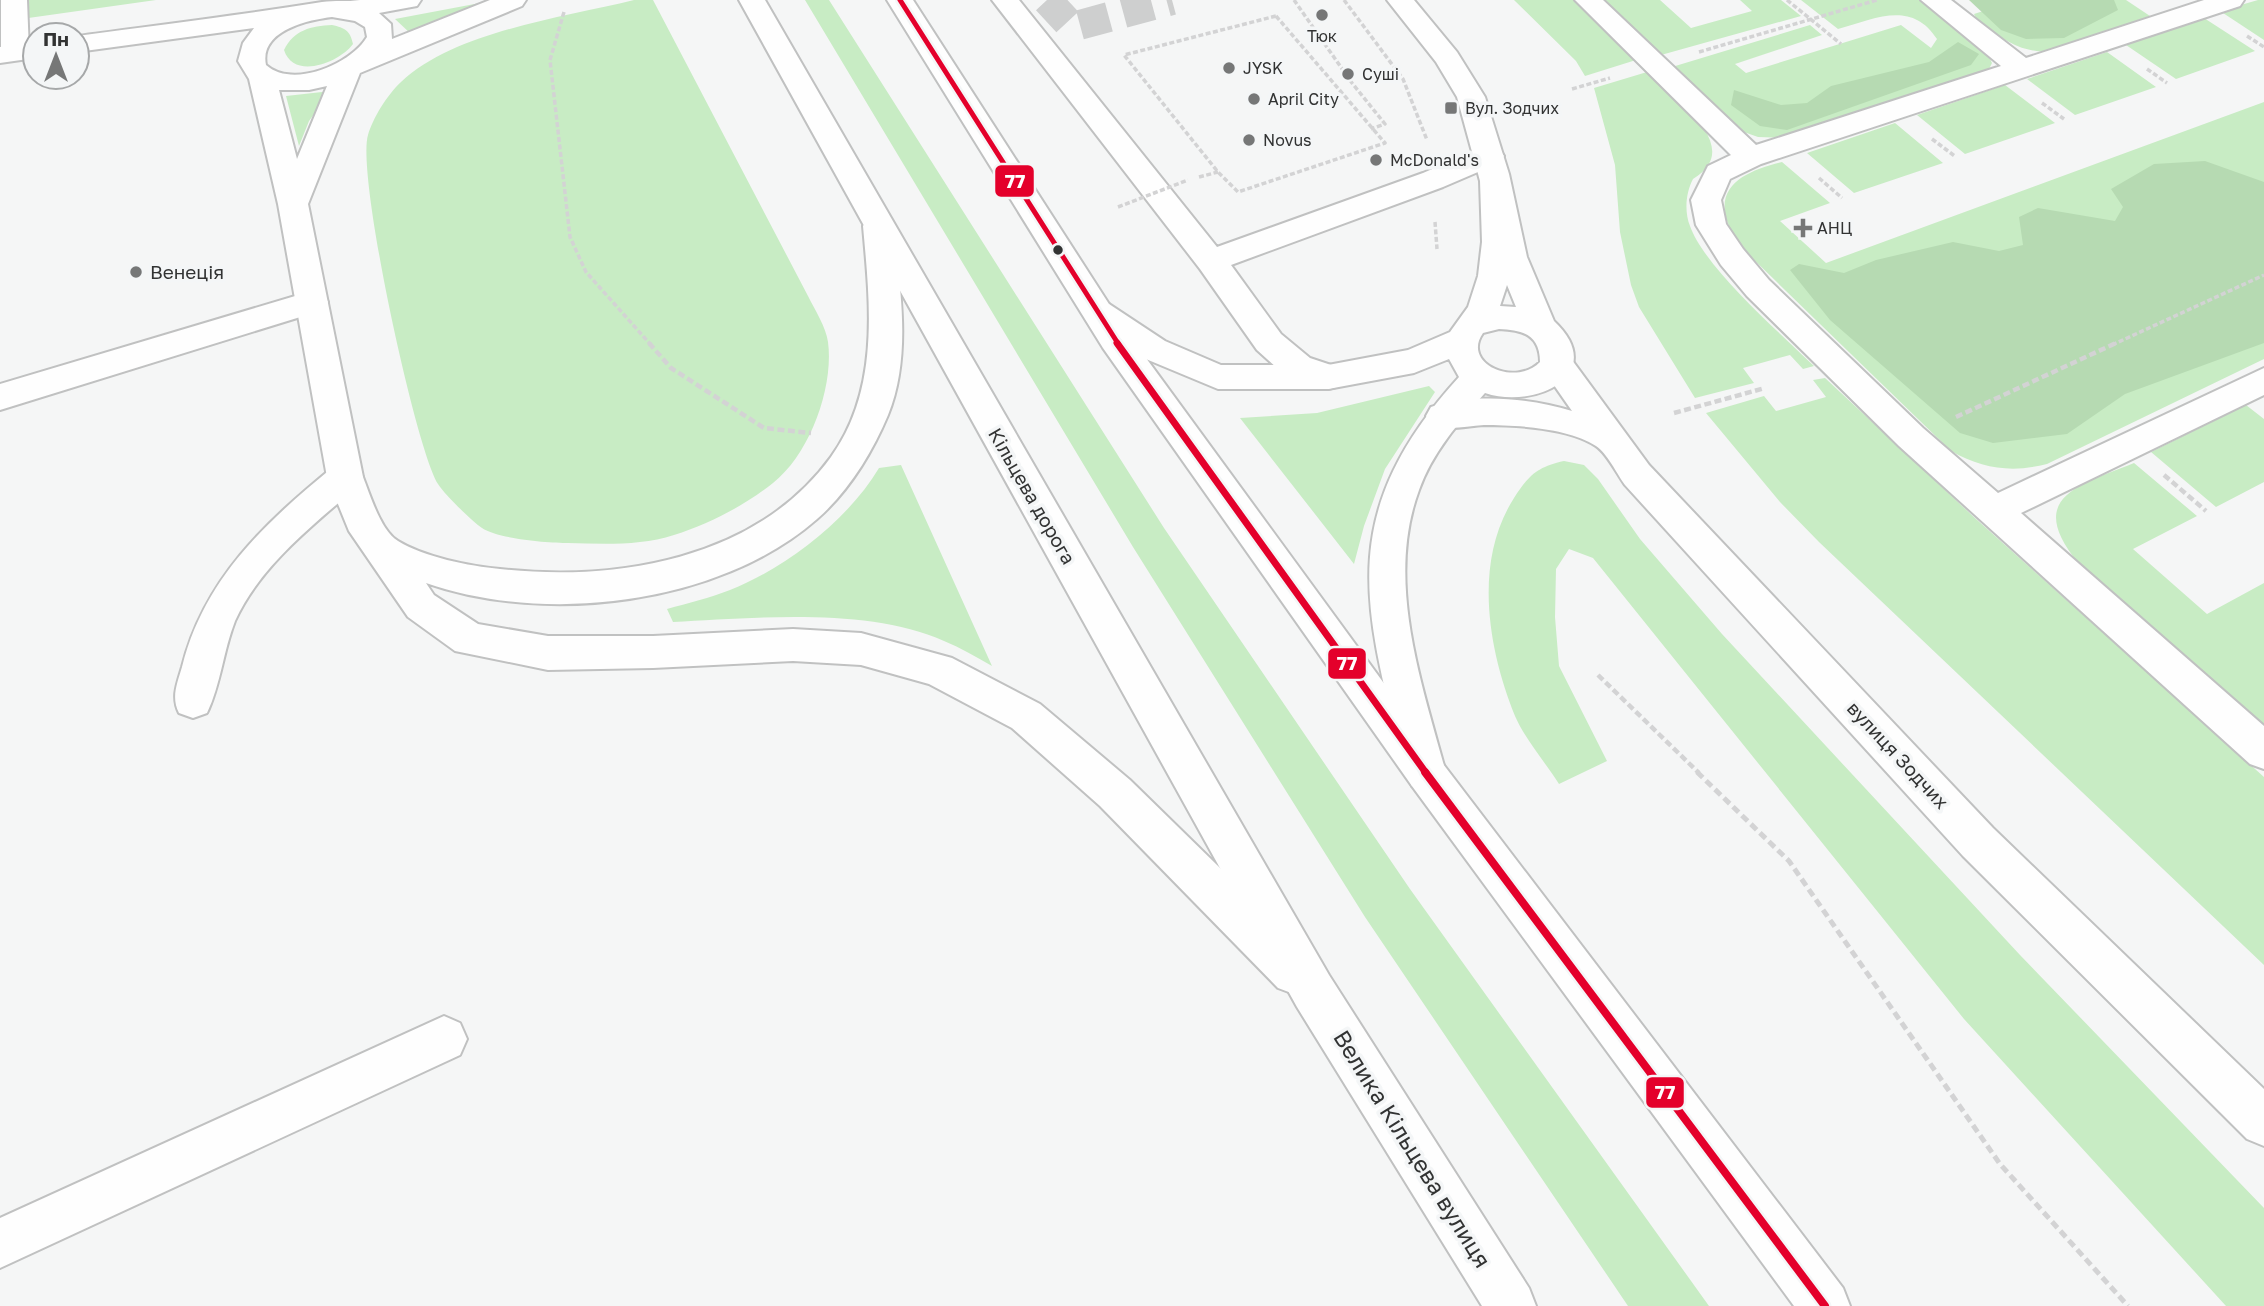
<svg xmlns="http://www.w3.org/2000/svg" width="2264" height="1306" viewBox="0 0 2264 1306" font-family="'Golos Text',sans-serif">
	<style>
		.green { fill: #c8ecc4 }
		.forest { fill: #b6dab2 }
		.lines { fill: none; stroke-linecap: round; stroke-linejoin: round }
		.minor-tunnel { stroke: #cecfcf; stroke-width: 30; stroke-dasharray: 30 15; stroke-linecap: butt }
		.minor-casing { stroke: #c0c1c1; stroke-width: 4 }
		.major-casing { stroke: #c0c1c1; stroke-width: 4 }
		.highway-casing { stroke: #c0c1c1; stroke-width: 4 }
		.path-far2 { stroke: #d3d3d4; stroke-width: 3.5; stroke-dasharray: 5 2.5; stroke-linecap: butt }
		.path-far1 { stroke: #d3d3d4; stroke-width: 4.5; stroke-dasharray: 7 3.5; stroke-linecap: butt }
		.path { stroke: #d3d3d4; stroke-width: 5; stroke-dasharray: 8 4.5; stroke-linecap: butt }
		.minor { fill: #fefefe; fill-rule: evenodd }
		.major { fill: #fefefe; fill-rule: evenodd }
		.highway { fill: #fefefe; fill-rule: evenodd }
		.path-bridge { stroke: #d3d3d4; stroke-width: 3.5; stroke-dasharray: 5 2.5; stroke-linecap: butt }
		.bus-1-far2-casing { stroke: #f4f6f7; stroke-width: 10 }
		.bus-1-far1-casing { stroke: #f4f6f7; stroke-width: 12 }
		.bus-1-casing { stroke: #f4f6f7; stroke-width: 13 }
		.bus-1-far2 { stroke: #e4002b; stroke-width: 5 }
		.bus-1-far1 { stroke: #e4002b; stroke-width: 7 }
		.bus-1 { stroke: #e4002b; stroke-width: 8 }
		.poi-dot { fill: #767777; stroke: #f4f6f7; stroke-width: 2.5 }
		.bus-dot { fill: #323333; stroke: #f4f6f7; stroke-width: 2.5 }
		.labels { text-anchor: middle; stroke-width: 7; stroke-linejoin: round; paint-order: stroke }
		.far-poi-label { font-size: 16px; fill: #323333; stroke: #f4f6f7; text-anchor: start }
		.poi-label { font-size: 19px; fill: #323333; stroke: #f4f6f7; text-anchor: start }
		.street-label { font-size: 19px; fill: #323333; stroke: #f4f6f7 }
		.near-street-label { font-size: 23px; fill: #323333; stroke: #f4f6f7 }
		.line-badge { stroke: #f4f6f7; stroke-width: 2.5 }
		.badge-label { font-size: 19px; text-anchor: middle; font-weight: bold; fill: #fff }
	</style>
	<rect width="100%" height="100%" fill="#f5f6f6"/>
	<path class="green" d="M0,0H156L0,22Z
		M634,0H653L808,296C815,310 826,327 828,342C834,387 810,454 773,483C744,506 709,524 674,535C640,546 603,544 568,543C549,543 498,539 482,528C472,521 445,495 438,484C415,446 356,174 368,135C373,118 387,95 401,82C456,31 561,18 634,0Z
		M805,0H829L1164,528L1410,889L1709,1306H1628L1365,917L1133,547Z
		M1514,0H1574L1636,60L1585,76L1576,61Z
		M1602,0H1660L1691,28L1752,11L1740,0H1781L1801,16L1661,55Z
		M1801,0H1921L1987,53L1992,63L1989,69L1784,138L1758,137L1741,131L1672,67L1810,25L1822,35L1735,64L1746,73L1901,25L1931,48L1937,39C1912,0 1876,18 1838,29Z
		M2017,0H2126L2150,16L2045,52C2014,50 2001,37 1977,20L1974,14Z
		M2258,0H2264V40L2220,11Z
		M480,3L411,34L395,19Z
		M2204,18L2255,51L2176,79L2126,45Z
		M332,25C345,28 350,30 353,44C340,62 294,81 284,50C294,30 311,26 332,25Z
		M2107,52L2156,87L2075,115L2027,79Z
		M1647,72C1673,97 1747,147 1693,179C1686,192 1684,211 1690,226C1705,268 1780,333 1814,366L1803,369L1790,355L1743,368L1754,383L1695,398L1639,307L1631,285L1620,232L1615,165L1594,88Z
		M2005,85L2055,123L1965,154L1917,115Z
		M331,91L309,121L299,146L286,96Z
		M2264,102V359L2047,464C2012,473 1983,469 1951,451L1749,255C1743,246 1734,237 1730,228C1710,185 1749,170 1782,162L1830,203L1780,221L1826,263Z
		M1895,123L1943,163L1854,193L1807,153Z
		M1825,378L1976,519L2264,777V965L1819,542L1780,502L1706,413L1764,396L1776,411L1826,397L1813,380Z
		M1429,386L1435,392L1385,469L1364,526L1354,564L1240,418L1317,413Z
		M2246,405L2264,419V482L2216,507L2151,452Z
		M1564,461L1584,465L1598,479L1640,539L1722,634L2020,955L2264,1208V1306H2226L1964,1019L1593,558L1569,549L1556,569L1555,617L1559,666L1607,761L1559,784C1545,762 1525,739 1515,716C1488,649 1473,562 1514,498C1529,475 1537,467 1564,461Z
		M2134,463L2197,516L2133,549L2207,614L2264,583V726L2079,564C2024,497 2078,486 2134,463Z
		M901,465L992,666C976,657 961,648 944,641C868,607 755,618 673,622L667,609C688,603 710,598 730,590C786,568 848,520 879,468Z"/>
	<path class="forest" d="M1969,0H2114L2118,10L2064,38L2026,39L2001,30Z
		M1958,42L1979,54L1971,65L1787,130L1760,126L1731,105L1734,90L1781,105L1807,103L1831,86L1929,62Z
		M2205,161L2264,182V343L2125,394L2067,434L1993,443L1960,433L1830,320L1790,270L1799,264L1844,273L1876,260L1953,242L1999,251L2023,245L2019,217L2038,208L2115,221L2123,207L2111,189L2154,164Z"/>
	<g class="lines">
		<path class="minor-tunnel" d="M1047,0L1072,27L1172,0"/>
		<g class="minor-casing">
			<path id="minor" d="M1,0H27L29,52L25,58L15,60L5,58L1,52Z
				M992,0H1019L1217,247L1423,173L1479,149L1489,147L1499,149L1504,156L1499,163L1443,187L1231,265L1281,334L1310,358L1340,368L1345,377L1340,386L1328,389L1286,376L1257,350L1200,269Z
				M1575,0H1603L1756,145L2001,66L1921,0H1951L2026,58L2204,0H2244L2240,6L1761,164L1730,179L1721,200L1726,224L1743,249L1769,280L1923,428L1998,493L2264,368V395L2021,513L2264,726V769L2250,764L1899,446L1747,296L1721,265L1696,225L1691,200L1708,166L1731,155Z
				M312,291L323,294L328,302L323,310L0,410V384Z
				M1557,353L1569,356L1649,465L1993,828L2264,1089V1146L2247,1139L1963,856L1625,485C1617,474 1607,453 1596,446C1569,428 1516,425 1484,425C1466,426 1449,431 1431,425L1426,416L1431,407C1474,393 1529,398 1572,411L1540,365L1545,356Z
				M345,463L357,467L363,477L357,487C313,525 260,566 235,621C223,651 221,684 207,713L193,718L179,713C171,697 177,684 182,667C204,579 265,523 333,467Z
				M444,1016L460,1023L467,1039L460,1055L0,1268V1218Z"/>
		</g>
		<g class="major-casing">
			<path id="major" d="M360,0H421L417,6L379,13L391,24L392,39L490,0H526L522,6L360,73L308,204L363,477C370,495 381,531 398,541C424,557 469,566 500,569C617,582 757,559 831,457C880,389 870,304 863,226L867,219L878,216L889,219L893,226C900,287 912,356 888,415C872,453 848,492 817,519C719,605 546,625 426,583L434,595L478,624L548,636H653L793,629L861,633L952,658L1040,704L1130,780L1310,956L1316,972L1310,988L1294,994L1278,988L1100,806L1012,728L929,684L861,665L793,661L653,668L548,670L455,651L408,617L349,531L327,477L278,204L249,79L238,61L243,43L254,28L77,52V36C159,25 242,15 322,2C335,0 347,2 360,0ZM332,17L355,21L365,27L367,37C351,64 293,89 266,65C259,31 307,20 332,17ZM327,86L297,159L279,90H309Z
				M1387,0H1414L1457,52L1485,97L1509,174L1527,257L1554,321C1610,374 1535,410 1485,393C1459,422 1432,453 1419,490C1385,581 1422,684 1446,773L1440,786L1426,791L1412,786L1406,773C1364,608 1333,516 1459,377L1449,359L1414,373L1328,389H1218L1141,357L1087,320L1082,312L1087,304L1098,301L1109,304L1165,341L1221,365H1328L1408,350L1450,332L1468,307L1478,276L1482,242L1480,181L1457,97L1436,62ZM1507,285L1516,307L1500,306ZM1499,329C1523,330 1540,335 1540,362C1516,387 1461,364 1483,333Z
				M35,42V58L0,63V47Z"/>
		</g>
		<g class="highway-casing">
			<path id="highway" d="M739,0H765L1329,975L1529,1288L1536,1306H1482L1297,1007Z
				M887,0H913L1127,332L1440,760L1843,1288L1850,1306H1794L1412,786L1103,348Z"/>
		</g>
		<path class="path-far2" d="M1294,0L1352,83L1385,124L1371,129
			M1344,0L1403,79L1427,140
			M1787,0L1841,44
			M564,12L550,60L570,237L586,272L651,345
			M1276,16L1385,143L1238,192L1218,172L1124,55Z
			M2247,36L2264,47
			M1699,52L1877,0
			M2147,69L2167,83
			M1572,89L1610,78
			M2042,103L2064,119
			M1932,139L1956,157
			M1199,177L1218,172
			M1819,178L1842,198
			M1435,222L1437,249
			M2112,345L2264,275"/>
		<path class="path-far1" d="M649,343L671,368L764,428L811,433
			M1674,413L1765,388
			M1956,417L2116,343
			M2164,475L2206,511
			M1598,675L1699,773"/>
		<path class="path" d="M1697,772L1789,861L2000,1164L2128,1306"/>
		<use href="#minor" class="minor"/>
		<use href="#major" class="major"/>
		<use href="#highway" class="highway"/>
		<path class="path-bridge" d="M1118,207L1188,180"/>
		<g class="bus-1-far2-casing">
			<path id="bus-1-far2" d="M900,0L1119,345"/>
		</g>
		<g class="bus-1-far1-casing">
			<path id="bus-1-far1" d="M1117,343L1426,773"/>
		</g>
		<g class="bus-1-casing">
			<path id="bus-1" d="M1425,772L1825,1306"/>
		</g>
		<use href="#bus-1-far2" class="bus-1-far2"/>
		<use href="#bus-1-far1" class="bus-1-far1"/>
		<use href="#bus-1" class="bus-1"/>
	</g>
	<g class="poi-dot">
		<circle cx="1322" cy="15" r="7"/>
		<circle cx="1229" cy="68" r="7"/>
		<circle cx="1348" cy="74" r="7"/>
		<circle cx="1254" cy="99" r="7"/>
		<rect x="1444" y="101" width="14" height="14" rx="3.5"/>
		<circle cx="1249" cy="140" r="7"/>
		<circle cx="1376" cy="160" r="7"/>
		<path d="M1799.5 217.5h7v7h7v7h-7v7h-7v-7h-7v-7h7z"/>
		<circle cx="136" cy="272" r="7"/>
	</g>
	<circle class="bus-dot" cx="1058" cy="250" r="6"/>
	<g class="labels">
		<g class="far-poi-label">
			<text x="1322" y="42" text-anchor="middle">Тюк</text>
			<text x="1243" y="74">JYSK</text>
			<text x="1362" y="80">Суші</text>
			<text x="1268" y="105">April City</text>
			<text x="1465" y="114">Вул. Зодчих</text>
			<text x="1263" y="146">Novus</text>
			<text x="1390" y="166">McDonald's</text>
			<text x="1817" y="234">АНЦ</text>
		</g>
		<g class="poi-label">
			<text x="150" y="279">Венеція</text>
		</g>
		<g class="street-label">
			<text transform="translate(1032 496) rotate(60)" y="7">Кільцева дорога</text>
			<text transform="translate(1898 755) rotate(47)" y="7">вулиця Зодчих</text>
		</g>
		<g class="near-street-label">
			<text transform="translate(1412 1149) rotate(58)" y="8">Велика Кільцева вулиця</text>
		</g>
	</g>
	<g class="line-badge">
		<rect x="994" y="164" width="41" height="34" rx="7" fill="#e4002b"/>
		<rect x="1327" y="647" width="40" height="33" rx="7" fill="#e4002b"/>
		<rect x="1645" y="1076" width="40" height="33" rx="7" fill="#e4002b"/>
	</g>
	<g class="badge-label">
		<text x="1015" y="188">77</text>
		<text x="1347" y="670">77</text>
		<text x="1665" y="1099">77</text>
	</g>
	<g transform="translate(56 56)"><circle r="33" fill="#f4f6f7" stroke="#a6a8a9" stroke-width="2"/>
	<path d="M0-5L12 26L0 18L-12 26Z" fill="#767777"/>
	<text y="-10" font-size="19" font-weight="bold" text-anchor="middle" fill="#323333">Пн</text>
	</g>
</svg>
